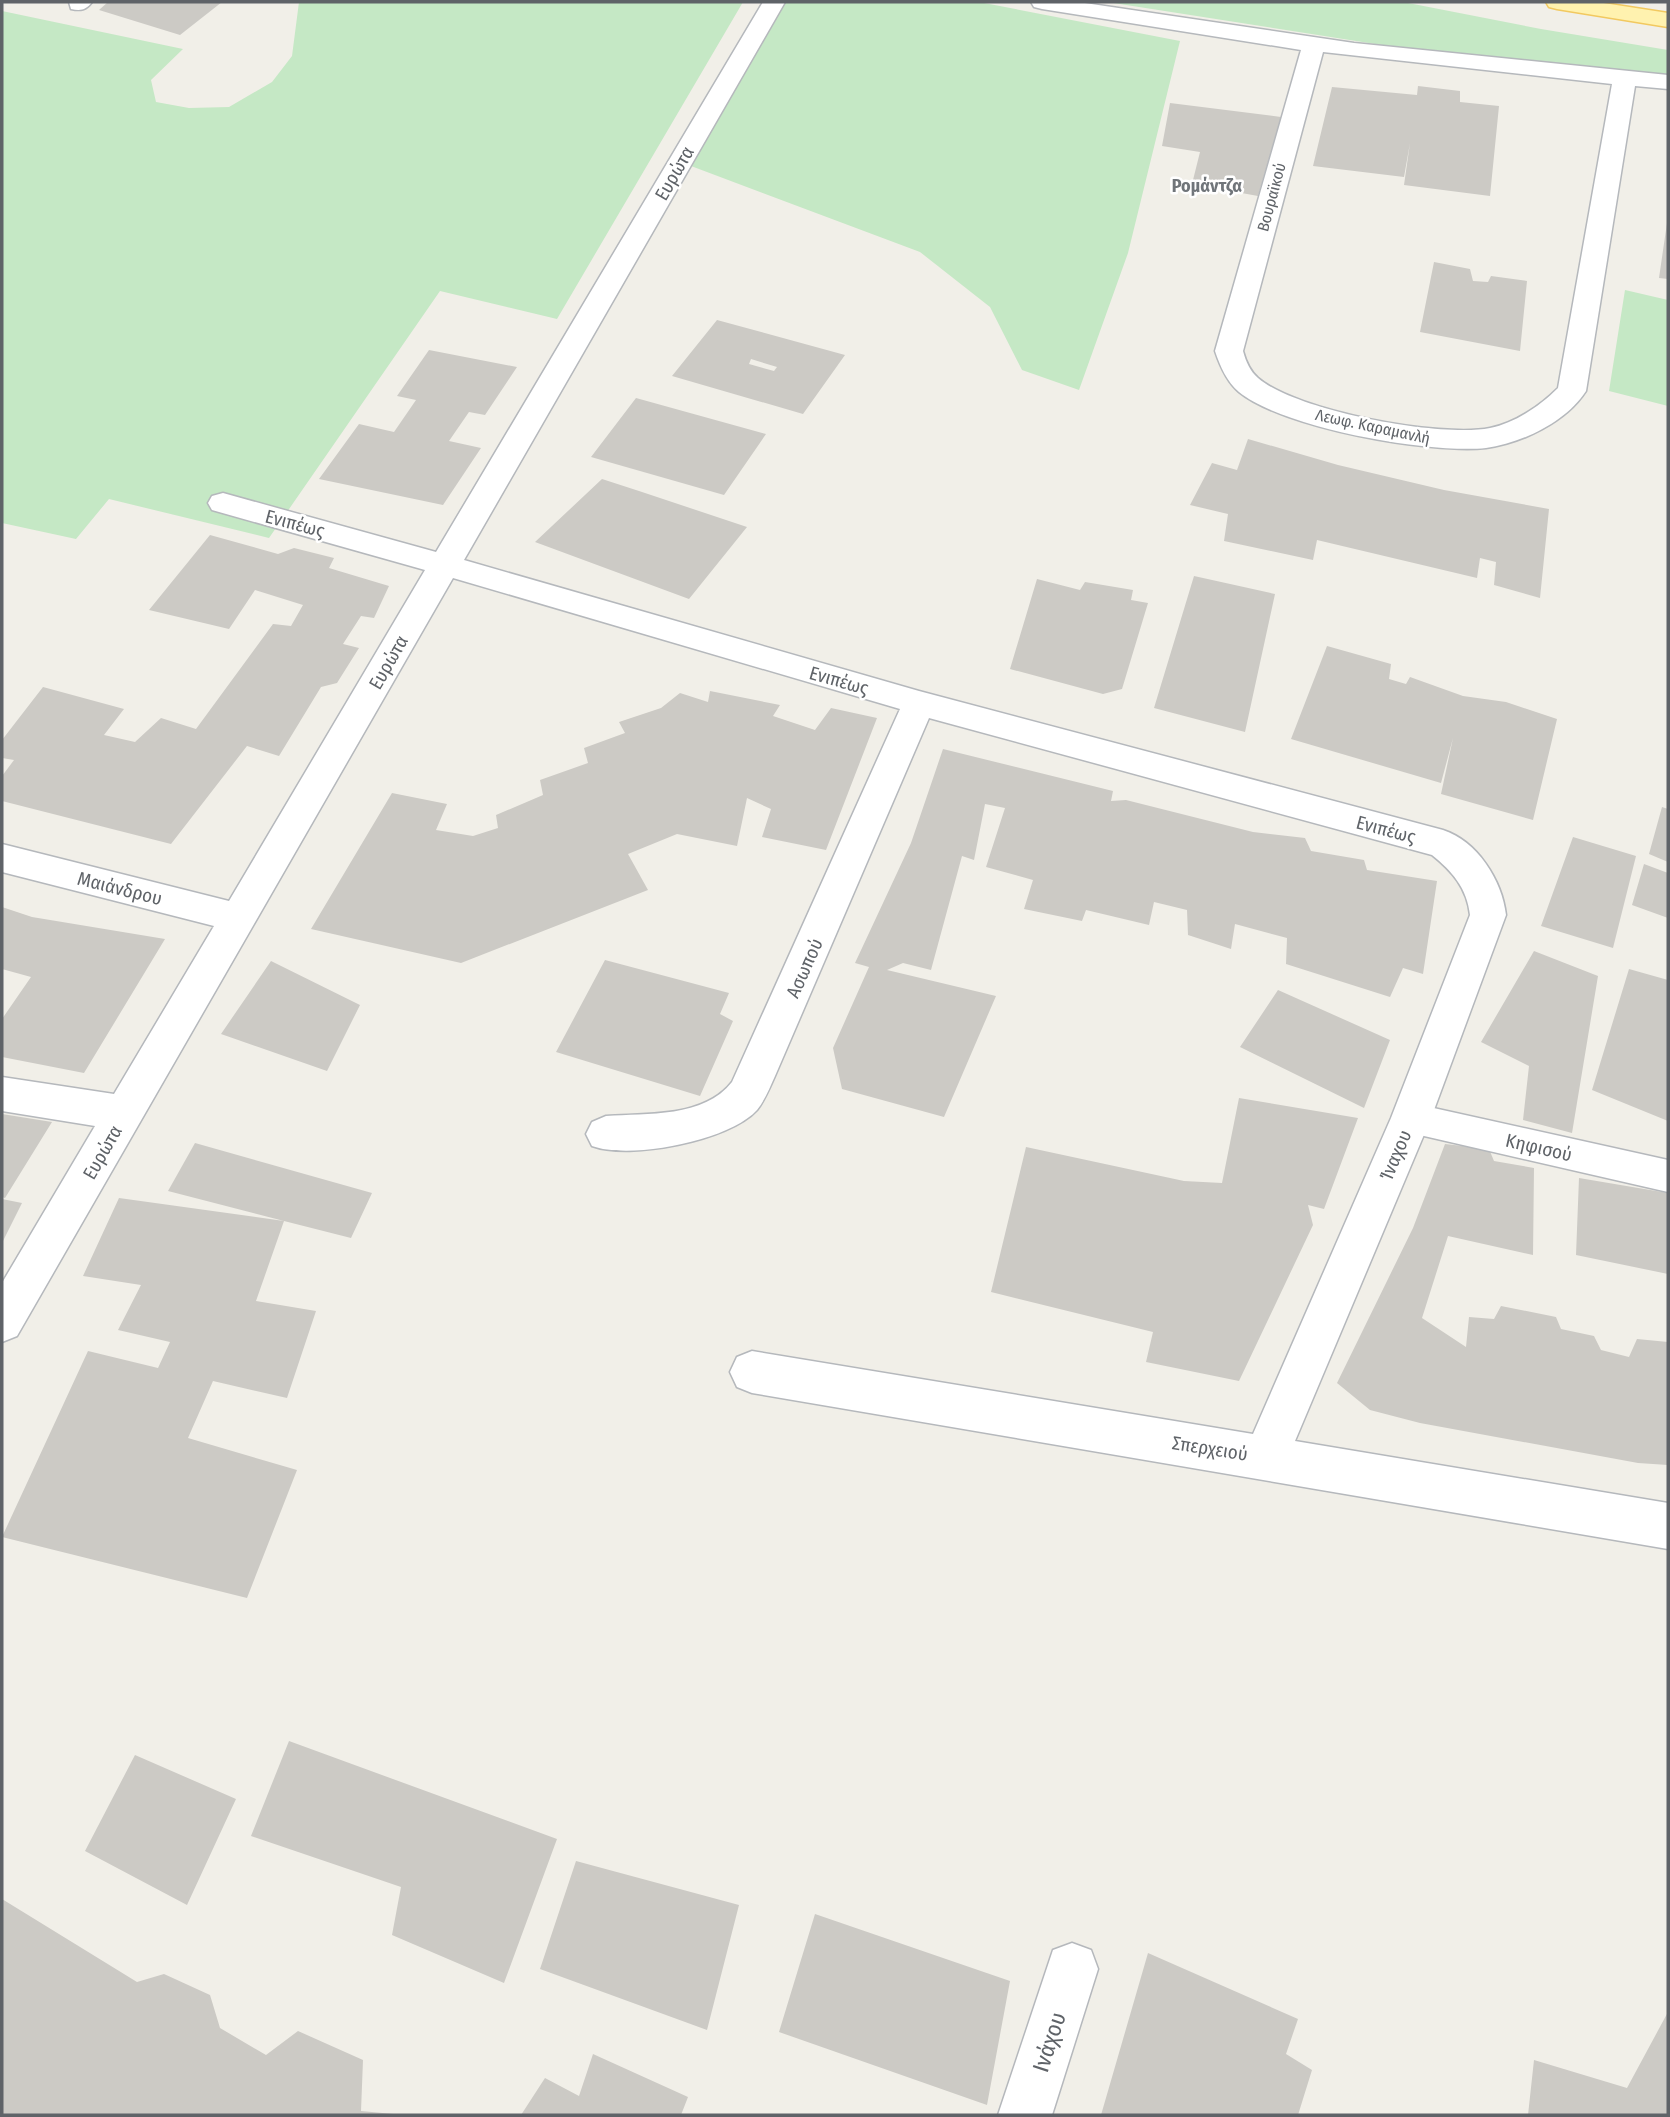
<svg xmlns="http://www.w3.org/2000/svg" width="1670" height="2117" viewBox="0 0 1670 2117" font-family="'Fira Sans Condensed',sans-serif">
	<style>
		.green { fill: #c5e8c5 }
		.building { fill: #cccac5; fill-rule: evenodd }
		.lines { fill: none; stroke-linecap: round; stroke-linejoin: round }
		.service-casing { stroke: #b5b8bc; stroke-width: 3 }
		.minor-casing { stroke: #b5b8bc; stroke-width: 3 }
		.primary-casing { stroke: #f2c960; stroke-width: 3 }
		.service { fill: #fff; fill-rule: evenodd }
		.minor { fill: #fff; fill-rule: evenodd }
		.primary { fill: #fff2af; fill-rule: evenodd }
		.labels { text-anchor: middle; stroke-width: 5; stroke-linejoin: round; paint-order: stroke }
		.far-street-label { font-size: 16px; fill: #5f6368; stroke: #fff }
		.far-neighbourhood-label { font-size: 18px; font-weight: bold; fill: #70757a; stroke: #fff }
		.street-label { font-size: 19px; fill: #5f6368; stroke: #fff }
		.near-street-label { font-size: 23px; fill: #5f6368; stroke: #fff }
	</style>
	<rect width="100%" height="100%" fill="#f1efe8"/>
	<path class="green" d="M299,2H743L557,319L440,291L269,538L109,499L76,539L2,523V11L183,49L151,80L156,102L189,108L229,107L272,82L292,56Z
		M784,2H979L1180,41L1128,253L1079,390L1022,370L990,307L920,252L691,166Z
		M1107,2H1403L1541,29L1668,50V76L1388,46Z
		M1625,290L1668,300V406L1609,391Z"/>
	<path class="building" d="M108,2H222L180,35L99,10Z
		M1418,86L1460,91V102L1499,106L1490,196L1404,185L1410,143L1404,177L1313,166L1332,87L1417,95Z
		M1170,103L1281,117L1258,196L1192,184L1200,152L1162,146Z
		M1667,223H1668V279L1659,278Z
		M1434,262L1470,269L1473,281L1488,282L1491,276L1527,281L1520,351L1420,332Z
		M717,320L845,355L803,414L672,376ZM751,359L777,367L774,371L749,364Z
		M429,350L517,367L485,415L469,412L449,441L481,448L443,505L319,479L359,424L394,432L416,400L397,396Z
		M636,398L766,434L724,495L591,457Z
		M1248,439L1338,465L1444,490L1549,509L1540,598L1494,585L1496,562L1480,558L1477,578L1317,540L1313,560L1224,541L1228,514L1190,505L1212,463L1237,470Z
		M602,479L639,491L747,527L689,599L535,542Z
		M210,535L278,554L294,548L334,558L329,568L389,586L374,618L361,616L343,644L359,648L337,683L321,687L279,756L247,746L171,844L2,801V776L14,760L2,758V740L43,687L124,709L104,735L135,742L161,718L196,729L273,624L291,626L303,605L255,590L229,629L149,610Z
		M1194,576L1275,594L1245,732L1154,708Z
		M1037,579L1080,590L1085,582L1133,590L1131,600L1148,603L1122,689L1103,694L1010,669Z
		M1327,646L1391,664L1389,679L1406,684L1410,677L1463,696L1506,702L1557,719L1533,820L1441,794L1453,738L1441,783L1291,739Z
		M710,691L780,705L773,716L815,730L831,708L877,718L826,850L762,837L771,809L747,798L737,846L677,834L628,854L648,890L461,963L311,929L392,793L447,804L436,830L473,836L498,828L496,815L543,795L540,780L588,763L584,748L625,733L619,722L661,708L680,693L708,702Z
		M943,749L1113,791L1111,801L1126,800L1253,832L1305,838L1311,851L1364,860L1367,870L1437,881L1423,974L1403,968L1390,997L1286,964L1287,938L1235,924L1231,949L1188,935L1187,910L1154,902L1149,925L1086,910L1082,921L1024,909L1033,880L986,867L1005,808L985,804L974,860L962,856L931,970L903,963L887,970L996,996L944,1117L842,1089L833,1048L869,967L855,963L911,843Z
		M1662,807L1668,809V862L1649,854Z
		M1573,837L1636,856L1613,948L1541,926Z
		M1644,864L1668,873V918L1632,905Z
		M2,907L32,917L165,939L84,1073L2,1057V1019L31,977L2,969Z
		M1534,951L1598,976L1572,1133L1523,1120L1529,1066L1481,1042Z
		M605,960L729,993L720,1014L733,1021L700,1096L556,1052Z
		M271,961L360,1005L327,1071L221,1034Z
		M1629,969L1668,980V1121L1592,1090Z
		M1278,990L1390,1040L1364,1108L1240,1047Z
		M1239,1098L1358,1118L1324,1209L1308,1205L1313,1225L1239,1381L1146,1362L1153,1332L991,1292L1026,1147L1184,1181L1222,1183Z
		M2,1114L52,1122L5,1198L2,1197Z
		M195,1143L372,1193L351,1238L284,1221L256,1301L316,1311L287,1398L213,1381L188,1438L297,1470L247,1598L2,1537L88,1351L158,1368L170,1342L118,1330L141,1285L83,1276L119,1198L284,1221L168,1191Z
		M1445,1144L1489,1149L1494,1161L1534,1168L1533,1255L1448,1236L1422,1318L1466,1347L1469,1317L1494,1319L1501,1306L1556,1317L1561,1329L1594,1336L1601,1350L1629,1357L1637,1339L1668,1342V1465L1638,1463L1420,1423L1370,1410L1337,1383L1413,1228Z
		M1579,1178L1668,1193V1274L1576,1255Z
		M2,1199L22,1203L2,1243Z
		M289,1741L557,1839L504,1983L392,1935L401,1887L251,1836Z
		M135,1755L236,1799L187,1905L85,1851Z
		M576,1861L739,1905L707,2030L540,1969Z
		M2,1899L137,1982L164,1974L210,1995L220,2028L266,2055L298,2031L363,2060L361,2111L404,2115H2Z
		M815,1914L1010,1981L987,2105L779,2032Z
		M1148,1953L1298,2019L1286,2054L1312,2070L1298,2115H1101Z
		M1668,2012V2115H1528L1534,2060L1627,2088Z
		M593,2054L688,2097L681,2115H521L545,2078L579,2096Z"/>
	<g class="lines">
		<g class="service-casing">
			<path id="service" d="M1411,1103L1668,1160V1192L1411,1133L1399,1129L1394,1118L1399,1107Z"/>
		</g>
		<g class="minor-casing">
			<path id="minor" d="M69,2H92C86,10 81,11 71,9Z
				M763,2H785L464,560L919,691L1443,830C1477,841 1502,880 1506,915L1431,1118L1295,1441L1668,1503V1549L752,1393L737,1387L730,1372L737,1357L752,1351L1253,1434L1391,1118L1470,915C1467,888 1452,871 1432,855L929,718L775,1076C770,1087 765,1100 757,1110C729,1141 630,1160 592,1146L586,1134L592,1122L606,1116C647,1113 704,1118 732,1082L900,709L453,578L17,1336L2,1342V1283L95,1126L2,1111V1077L114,1094L214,926L2,872V844L229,901L425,570L212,510L208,503L212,496L223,493L436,552Z
				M1031,2H1078L1354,43L1668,75V89L1635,86L1586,391C1566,422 1522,443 1486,448C1430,454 1283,428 1239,392C1227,382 1220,366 1215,351L1301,50L1042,9L1034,7ZM1323,52L1612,84L1558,388C1540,406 1515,423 1490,428C1441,438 1296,411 1258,378C1250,371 1246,362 1243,351Z
				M1072,1943L1091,1950L1098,1969L1052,2115H998L1053,1950Z"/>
		</g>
		<g class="primary-casing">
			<path id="primary" d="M1546,2H1597L1668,13V27L1557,9L1549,7Z"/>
		</g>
		<use href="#service" class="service"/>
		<use href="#minor" class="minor"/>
		<use href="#primary" class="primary"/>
	</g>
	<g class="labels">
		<g class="far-street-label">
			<text transform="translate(1271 197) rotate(-75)" y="6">Βουραϊκού</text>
			<text transform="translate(1373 426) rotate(12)" y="6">Λεωφ. Καραμανλή</text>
		</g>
		<g class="far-neighbourhood-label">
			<text x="1207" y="192">Ρομάντζα</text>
		</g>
		<g class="street-label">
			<text transform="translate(674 173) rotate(-60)" y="7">Ευρώτα</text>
			<text transform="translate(295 523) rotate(15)" y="7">Ενιπέως</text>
			<text transform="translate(388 662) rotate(-60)" y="7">Ευρώτα</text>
			<text transform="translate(839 680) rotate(16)" y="7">Ενιπέως</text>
			<text transform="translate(1386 829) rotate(15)" y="7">Ενιπέως</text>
			<text transform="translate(120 888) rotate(14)" y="7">Μαιάνδρου</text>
			<text transform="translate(804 968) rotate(-66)" y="7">Ασωπού</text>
			<text transform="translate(1539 1147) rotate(13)" y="7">Κηφισού</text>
			<text transform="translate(102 1152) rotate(-60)" y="7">Ευρώτα</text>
			<text transform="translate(1395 1155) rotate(-67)" y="7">Ίναχου</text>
			<text transform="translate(1210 1448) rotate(9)" y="7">Σπερχειού</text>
		</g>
		<g class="near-street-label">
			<text transform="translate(1049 2042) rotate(-72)" y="8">Ινάχου</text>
		</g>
	</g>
	<rect width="1670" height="2117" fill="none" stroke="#5f6368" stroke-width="7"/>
</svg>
